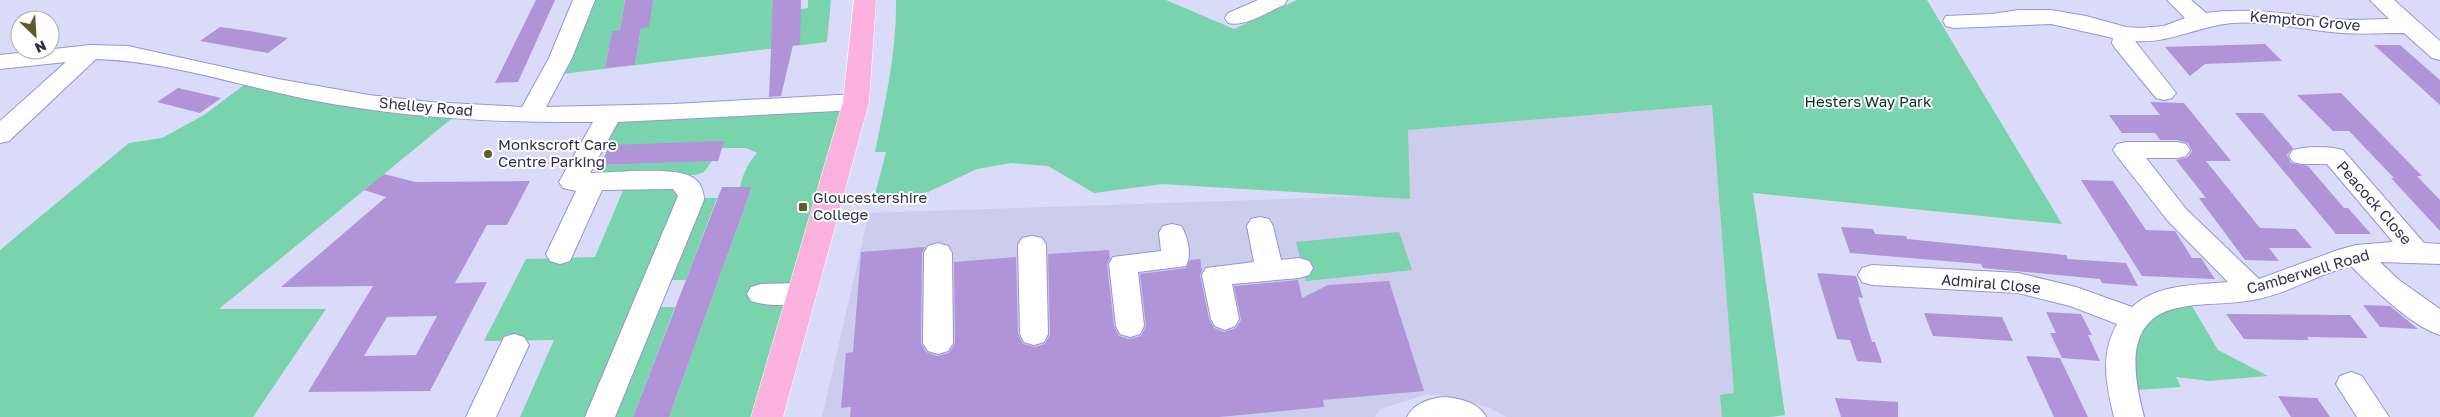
<svg xmlns="http://www.w3.org/2000/svg" width="2440" height="417" viewBox="0 0 2440 417" font-family="'Golos Text',sans-serif">
	<style>
		.built { fill: #cccced }
		.green { fill: #79d3ac }
		.building { fill: #b193d8; fill-rule: evenodd }
		.lines { fill: none; stroke-linecap: round; stroke-linejoin: round }
		.minor-casing { stroke: #9594db; stroke-width: 2 }
		.major-casing { stroke: #fff; stroke-width: 1 }
		.minor { fill: #fff; fill-rule: evenodd }
		.major { fill: #fbb2df; fill-rule: evenodd }
		.poi-dot { fill: #605b28; stroke: #fff; stroke-width: 2 }
		.labels { text-anchor: middle; stroke-width: 4; stroke-linejoin: round; paint-order: stroke }
		.street-label { font-size: 15px; fill: #302f4c; stroke: #fff }
		.park-label { font-size: 15px; fill: #003422; stroke: #fff }
		.poi-label { font-size: 15px; fill: #302f4c; stroke: #fff; text-anchor: start }
	</style>
	<rect width="100%" height="100%" fill="#dadbf9"/>
	<path class="built" d="M1712,105L1753,193L1785,415L1769,417H1507L1487,407L1456,398L1428,394L1380,409L1375,417H822L869,213L1404,195L1408,130Z"/>
	<path class="green" d="M584,0H625L620,30L612,31L605,68L635,65L641,28L653,0H781L772,48L799,44L800,9L808,8V0H831L827,42L554,75Z
		M896,0H1166L1234,29L1297,0H1927L2062,224L1753,193L1785,415L1769,417H1722L1720,395L1734,393L1712,105L1408,130L1410,199L1162,184L1094,193L1048,166L1011,163L977,169L928,192L873,202L886,152H875C885,102 897,51 896,0Z
		M252,79L461,111L219,309H326L253,417H0V250L129,143L162,138L204,115Z
		M856,102L767,417H669L752,187H740C743,174 748,163 757,153L746,148H722L723,142L580,153L599,115Z
		M712,161L704,172L695,175L594,180L601,165Z
		M627,181L683,182L600,417H520L554,340L484,341L526,259L595,257Z
		M697,198H717L686,280H664Z
		M1399,232L1412,270L1306,281L1296,242Z
		M2186,296L2218,350L2268,376L2209,381L2176,377L2181,387L2122,391L2123,339Z
		M654,307H675L633,417H609Z"/>
	<path class="building" d="M536,0H555L518,82L495,83Z
		M625,0H653L649,27L641,28L635,65L605,68L612,31L620,30Z
		M773,0H801L800,45H793L781,96L769,97Z
		M220,27L250,31L288,38L268,53L200,41Z
		M2265,44L2282,61L2205,64L2190,76L2165,47Z
		M2374,45H2400L2440,80V105Z
		M178,88L221,98L200,113L157,102Z
		M2341,93L2422,176H2417L2440,200V231L2391,178H2394L2349,131H2333L2297,95Z
		M2150,102L2184,103L2231,161H2206L2260,228L2296,229L2312,248H2269L2279,261L2245,260L2199,198H2206L2176,160L2188,157L2192,151L2188,143L2177,140H2160L2155,133H2122L2109,115H2160Z
		M2235,113H2263L2293,148L2287,155L2291,163L2308,166L2344,208H2348L2371,234H2336Z
		M724,141L718,161L601,165L609,145Z
		M384,174L415,182L530,181L507,225H487L455,283L487,282L430,391L308,392L373,286L281,287L386,197L364,190ZM437,316L416,355L364,356L387,317Z
		M2081,180L2113,181L2146,230L2175,231L2192,258H2201L2215,279L2142,276Z
		M722,187H752L669,417H633Z
		M1841,227L1873,229L1875,234L1906,236L1907,239L2066,255L2068,259L2126,263L2138,286L2102,283L2100,279L1983,268L1981,264L1850,253Z
		M925,247L922,253L921,343L926,352L937,356L949,353L955,343L954,262L1016,257L1018,334L1023,344L1035,347L1045,344L1050,334L1048,254L1109,250L1110,259L1107,264L1114,326L1119,336L1129,339L1141,336L1146,326L1140,274L1186,268L1190,260L1200,259L1202,271L1200,275L1209,319L1214,328L1224,332L1236,328L1241,320L1234,286L1298,280L1302,298L1328,285L1389,281L1424,391L1323,400L1324,407L1219,417H850L851,407L841,408L846,353L853,352L861,252Z
		M1817,273L1856,276L1863,298L1858,297L1872,342H1875L1882,363L1857,361L1850,340L1837,339Z
		M2363,305L2390,306L2418,329L2380,327Z
		M2046,312L2081,314L2092,335H2088L2100,361L2062,358L2050,333H2056Z
		M1924,313L2002,317L2013,341L1933,336Z
		M2226,314L2350,315L2368,338L2307,337L2309,340L2244,339Z
		M2026,356L2060,358L2088,417H2054Z
		M2278,396L2317,398L2330,417H2291Z
		M1835,398L1898,402V417H1841Z"/>
	<g class="lines">
		<g class="minor-casing">
			<path id="minor" d="M573,0H595L572,58L546,107L674,104L856,94L865,97L868,102L865,107L856,110L618,122L590,173C613,173 673,166 692,177C700,181 704,191 704,200L615,417H585L678,196L673,189L602,190L570,261L560,264L550,261L546,254L576,191L563,188L559,182L593,122C498,123 404,118 311,100C240,86 168,61 96,59L9,141L0,143V121L66,62L0,69V55L90,45L128,46L278,79L369,95L430,102L522,107L549,58Z
				M1258,0H1287L1284,5C1267,12 1246,27 1228,23L1225,18L1228,13Z
				M2167,0H2191L2206,13C2249,7 2289,14 2332,19C2351,21 2370,19 2389,19L2370,0H2394L2440,41V60L2432,58L2404,33C2380,33 2355,35 2331,32C2299,29 2265,20 2232,23C2199,26 2168,44 2135,41L2176,93L2172,98L2164,100L2156,98L2115,48L2112,43L2113,38L2051,24L1954,28L1946,26L1943,21L1946,16L1992,14L2019,10H2051L2086,16L2126,27L2140,28L2164,26L2185,18Z
				M2126,142H2177L2186,144L2190,150L2186,156L2177,158H2146L2186,209L2259,279L2338,250L2356,245L2393,242L2327,164H2302L2293,162L2289,156L2293,150C2308,146 2328,146 2343,150L2424,243L2440,244V264L2380,262L2399,280L2440,309V335C2411,326 2373,288 2351,266C2317,274 2288,294 2253,300C2228,305 2202,302 2177,308C2122,320 2134,377 2144,417H2114C2106,384 2100,354 2117,324L2070,306L2018,293L1872,285L1862,282L1858,275L1862,268L1872,265L2018,273L2076,287L2132,307C2157,284 2196,285 2228,282L2168,221L2117,156L2113,150L2117,144Z
				M1260,217L1269,219L1273,226L1281,260L1299,258L1309,261L1313,268L1309,275L1299,278L1232,284L1239,319L1235,326L1225,330L1215,326L1211,319L1202,275L1206,268L1254,262L1247,226L1251,219Z
				M1172,224L1181,226C1188,237 1192,255 1186,266L1138,272L1144,326L1140,334L1130,337L1120,334L1116,326L1109,264L1113,257L1161,251L1159,233L1163,226Z
				M1032,236L1042,238L1046,245L1048,334L1044,342L1034,345L1024,342L1020,334L1018,245L1022,238Z
				M938,243L948,246L952,253L953,343L948,351L938,354L928,351L923,343L924,253L928,246Z
				M801,283L811,286L815,293L811,300C793,306 769,307 751,301L747,294L751,287L761,284Z
				M514,334L524,337L529,345L496,417H466L504,337Z
				M2351,372L2362,376L2389,417H2357L2336,384L2340,376Z
				M1446,397C1462,399 1479,403 1486,417H1407C1414,403 1431,398 1446,397Z"/>
		</g>
		<g class="major-casing">
			<path id="major" d="M854,0H876L869,102L783,417H751L843,102Z"/>
		</g>
		<use href="#minor" class="minor"/>
		<use href="#major" class="major"/>
	</g>
	<g class="poi-dot">
		<circle cx="488" cy="154" r="5"/>
		<rect x="798" y="202" width="10" height="10" rx="2.5"/>
	</g>
	<g class="labels">
		<g class="street-label">
			<text transform="translate(2305 21) rotate(5)" y="5">Kempton Grove</text>
			<text transform="translate(426 107) rotate(5)" y="5">Shelley Road</text>
			<text transform="translate(2374 203) rotate(49)" y="5">Peacock Close</text>
			<text transform="translate(2308 272) rotate(-16)" y="5">Camberwell Road</text>
			<text transform="translate(1991 284) rotate(5)" y="5">Admiral Close</text>
		</g>
		<g class="park-label">
			<text x="1868" y="107">Hesters Way Park</text>
		</g>
		<g class="poi-label">
			<text x="498" y="150">Monkscroft Care<tspan x="498" dy="17">Centre Parking</tspan></text>
			<text x="813" y="203">Gloucestershire<tspan x="813" dy="17">College</tspan></text>
		</g>
	</g>
	<g transform="translate(35 35) rotate(155)"><circle r="24" fill="#ffffff" stroke="#acacb7"/>
	<path d="M0-4L9 19L0 12L-9 19Z" fill="#605b28"/>
	<text y="-8" font-size="14" font-weight="bold" text-anchor="middle" fill="#302f4c">N</text>
	</g>
</svg>
